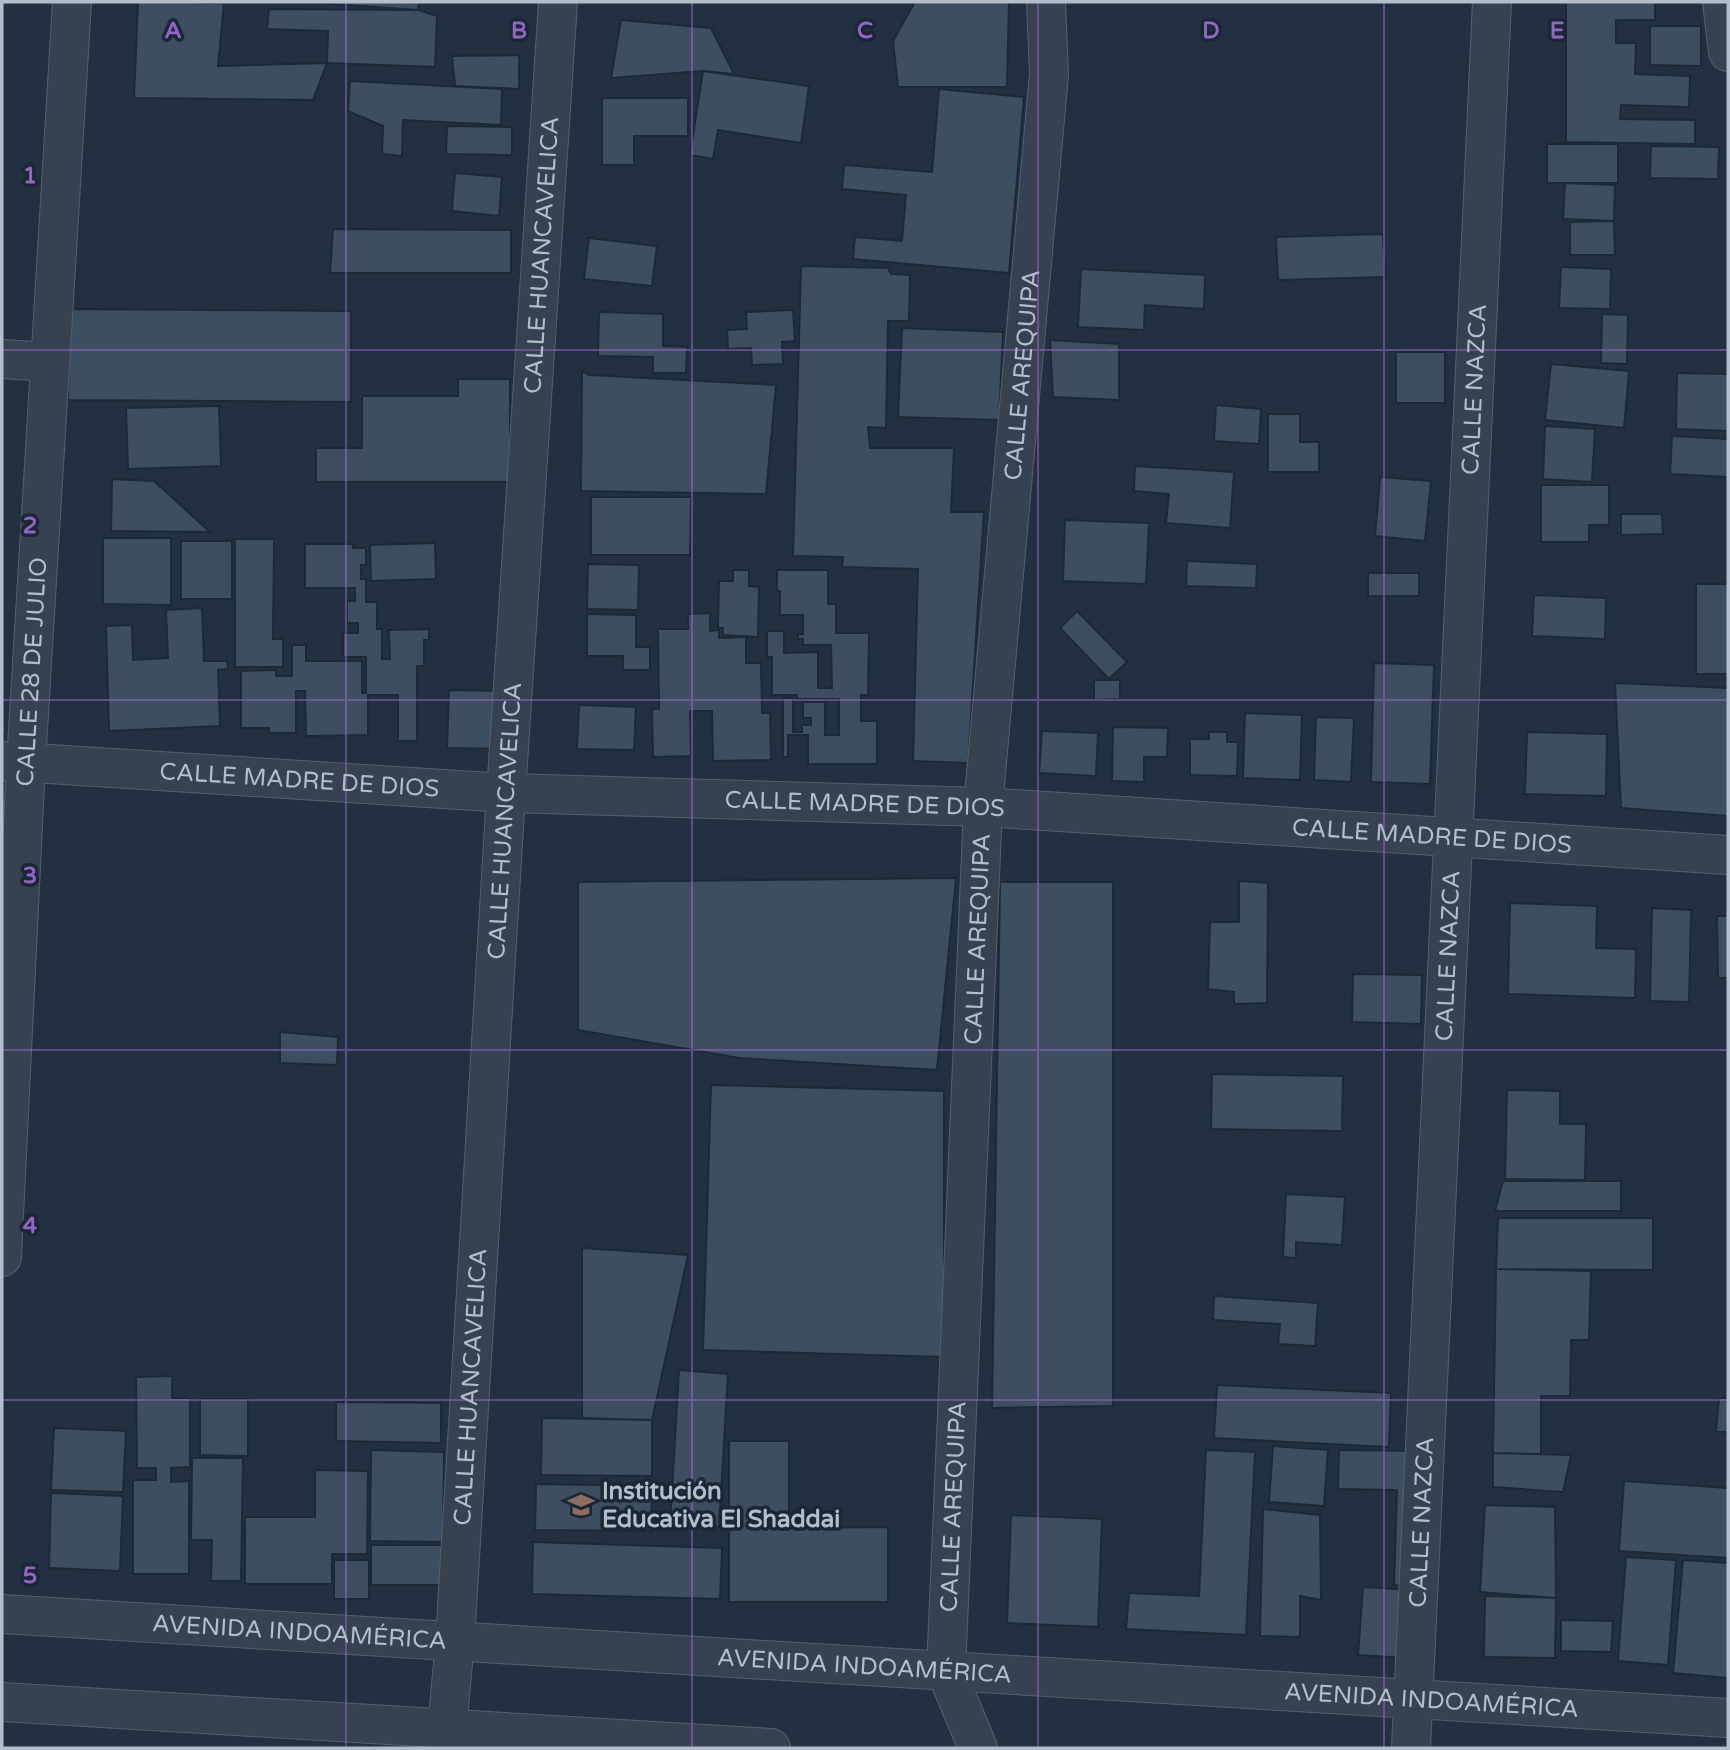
<svg xmlns="http://www.w3.org/2000/svg" width="1730" height="1750" viewBox="0 0 1730 1750" font-family="'Varela Round',sans-serif">
	<style>
		.building { fill: #3e4e61; stroke: #1e2938; stroke-width: 2 }
		.lines { fill: none; stroke-linecap: round; stroke-linejoin: round }
		.minor-casing { stroke: #55606f; stroke-width: 40 }
		.minor { stroke: #374251; stroke-width: 38 }
		.grid { fill: none; stroke: #9166c4; stroke-width: 2; stroke-opacity: 0.55 }
		.labels { text-anchor: middle; stroke-width: 7; stroke-linejoin: round; paint-order: stroke }
		.street-label { font-size: 24px; fill: #b3bdcc; stroke: #1c2736 }
		.poi-label { font-size: 24px; font-weight: bold; fill: #b3bdcc; stroke: #1c2736; text-anchor: start }
		.grid-label { font-size: 23px; text-anchor: middle; font-weight: bold; fill: #9166c4; stroke: #1c2736; stroke-width: 7; stroke-linejoin: round; paint-order: stroke }
	</style>
	<rect width="100%" height="100%" fill="#223041"/>
	<path class="building" d="M138,2L224,3L218,66L327,63L313,100L134,98Z
		M304,2H419L418,10Z
		M915,2H1009L1007,87H898L893,41Z
		M1566,2H1655V20H1616V43H1636L1635,74L1690,76L1689,107L1621,105L1620,119L1695,120V144L1566,142Z
		M269,9L418,10L437,16L435,67L327,63L328,31L267,29Z
		M621,20L711,28L734,74L703,71L611,78Z
		M1650,26H1701V66L1650,65Z
		M519,55V89L455,86L452,56Z
		M703,71L809,86L801,143L718,130L713,159L690,155Z
		M350,81L502,89L501,125L403,120L402,156L382,154L383,126L348,111Z
		M939,89L1024,97L1009,273L853,259L855,237L902,241L906,195L842,189L844,165L932,172Z
		M602,98H688V136H634V165H602Z
		M447,126L512,127V155L446,154Z
		M1547,144H1618V183H1547Z
		M1651,146L1719,147L1718,179L1650,178Z
		M455,173L502,177L499,216L452,211Z
		M1565,183L1615,185L1614,221L1563,219Z
		M1614,221L1615,255H1570V222Z
		M333,229L511,230V273H330Z
		M1383,234L1385,277L1278,280L1276,237Z
		M589,238L657,246L652,286L584,279Z
		M801,266L888,268L891,274L910,275L909,321H888L886,428L868,427L870,448H954L951,512H984L968,763L913,761L918,569L842,567L843,557L793,556Z
		M1561,267L1611,269L1610,309L1559,308Z
		M1081,269L1205,275L1204,309L1145,305L1144,330L1078,327Z
		M69,309L351,311V402L68,400Z
		M793,310L795,341L782,342L783,364L752,365L751,348L728,349L727,330L747,329L746,312Z
		M599,312L663,314V346L687,347L686,373H653V357L598,356Z
		M1602,314L1628,315L1627,364L1601,363Z
		M902,328L1003,332L999,420L898,417Z
		M1050,340L1119,344V400L1053,397Z
		M1396,352H1445V403H1396Z
		M1551,364L1629,371L1624,428L1545,420Z
		M582,371L589,375L776,385L766,494L581,491Z
		M1677,373L1728,374V431L1676,429Z
		M458,379H510V482H316V448H362V396H458Z
		M1216,405L1261,409L1259,444L1214,441Z
		M219,406L221,466L128,469L126,408Z
		M1268,414H1300V442H1319V472H1268Z
		M1545,426L1595,429L1592,482L1543,479Z
		M1672,436L1728,439V477L1670,474Z
		M1135,466L1234,472L1230,528L1166,523L1169,494L1134,491Z
		M1380,477L1431,481L1425,541L1375,536Z
		M112,479L154,481L210,532L111,531Z
		M1541,485H1609V525H1589V542H1541Z
		M591,497H691L690,555H591Z
		M1621,514H1662L1663,534L1621,535Z
		M1065,520L1149,523L1146,584L1063,581Z
		M103,538H171V605L103,604Z
		M235,539H274L273,639H283V667H235Z
		M181,541H232V599H181Z
		M435,543L436,579L371,581L370,545Z
		M305,544H353V548H366V565H361V579H366V602H377V629H382V659H390L389,630L429,629V640H424V666H417V741H398V695H368V735L306,736L305,691H296V733H269V728H241V671L276,670V676H292V645H306V661H362V693H366V657H343V633H358V623H347V601H355V588H305Z
		M1187,561L1257,564L1256,588L1186,586Z
		M588,564L639,565L638,610L587,609Z
		M733,570H749V586L759,587L758,637L723,635V628H718L719,581H733Z
		M777,570H828V604H836V633H869L868,695H861V721H877V764H808V735H788V757H783V698H793V732H802V725H811V718H803V702H825V735H839V699H797V695H772V657H767V631H784V653L818,652V688H832L831,645H803V639H798V634H803V615H780V591H777Z
		M1368,573H1419V596H1368Z
		M1696,584H1728V674H1696Z
		M1534,595L1606,598L1605,639L1532,636Z
		M202,608L204,661H227L228,669L218,670L220,726L109,731L106,626L132,625L133,660L168,658L166,610Z
		M1077,611L1127,662L1109,679L1060,628Z
		M710,613V631L719,630V638L746,637V663H761L762,713H770L771,760L713,761L712,711H690L691,756L653,757L652,709H659L658,629H688V614Z
		M587,614L636,615V647H650V670H623V656H587Z
		M1374,663L1434,665L1430,784L1371,782Z
		M1094,680H1120V699L1094,700Z
		M1615,683L1728,688V816L1621,808Z
		M449,690L505,691L503,749L447,748Z
		M579,705L636,707L634,750L577,749Z
		M1245,713L1302,715L1300,780L1243,778Z
		M1316,717L1354,718L1351,782L1314,780Z
		M1113,727L1168,728L1167,757H1144V782L1112,781Z
		M1042,731L1098,733L1096,776L1039,773Z
		M1209,732H1227V742H1238L1237,776L1190,775V739H1209Z
		M1527,732L1607,734L1606,796L1525,794Z
		M956,878L937,1070L739,1058L578,1030V882Z
		M1239,881L1268,883L1267,1003L1234,1004V992L1208,989L1210,922H1239Z
		M1000,882H1113V1406L992,1408Z
		M1510,903L1597,906L1596,948L1636,949L1635,998L1508,994Z
		M1652,908L1691,910L1689,1002L1650,1001Z
		M1717,916H1728V978H1718Z
		M1353,974L1422,975L1421,1024L1352,1022Z
		M280,1032L338,1037L337,1065L280,1063Z
		M1212,1074L1343,1076L1342,1131L1211,1129Z
		M711,1085L944,1091V1357L703,1350Z
		M1507,1090L1560,1091V1124H1586L1585,1180L1505,1179Z
		M1503,1181H1621V1211H1495Z
		M1286,1194L1345,1197L1342,1245L1296,1242V1258L1283,1257Z
		M1498,1218H1653V1270L1496,1269Z
		M582,1248L688,1255L652,1420L582,1418Z
		M1496,1269L1591,1271L1589,1340H1571L1570,1396H1541V1454L1493,1453Z
		M1214,1296L1318,1303L1315,1346L1278,1344L1280,1324L1213,1320Z
		M679,1370L728,1374L719,1527L670,1525Z
		M172,1376V1398H190V1467L171,1468V1482L189,1481V1574H133V1480H156V1468H137L136,1377Z
		M1217,1385L1391,1393L1389,1447L1214,1438Z
		M1719,1398H1728V1432H1716Z
		M200,1399H248V1456L200,1455Z
		M336,1402L441,1403V1443L336,1441Z
		M542,1418L652,1420V1476L541,1475Z
		M54,1428L126,1431L123,1492L51,1490Z
		M729,1441H789V1528L888,1527V1602H729Z
		M1273,1446L1328,1450L1324,1506L1269,1502Z
		M371,1450L444,1452L443,1542L370,1541Z
		M1206,1450L1255,1452L1246,1635L1126,1629L1129,1593L1199,1596Z
		M1339,1450L1419,1451L1415,1586L1394,1585L1397,1490L1338,1489Z
		M1493,1453L1571,1455L1563,1492L1493,1487Z
		M192,1458H243L241,1581H211L212,1540H191Z
		M315,1470L368,1471L367,1554H332V1584H245V1517H315Z
		M1624,1481L1728,1488V1558L1619,1551Z
		M536,1484L652,1486L651,1531L535,1530Z
		M51,1493L123,1496L120,1571L49,1568Z
		M1485,1505L1555,1507L1556,1598L1480,1592Z
		M1263,1509L1320,1515L1321,1600L1300,1596V1637L1260,1636Z
		M1011,1515L1102,1519L1098,1627L1007,1623Z
		M533,1542L722,1548L720,1599L532,1594Z
		M371,1545H444V1585H371Z
		M1626,1557L1676,1560L1668,1665L1618,1661Z
		M334,1560H369V1599H334Z
		M1683,1560L1728,1563V1678L1673,1673Z
		M1363,1587L1412,1590L1407,1658L1358,1655Z
		M1485,1596L1556,1598L1555,1658L1484,1657Z
		M1561,1620L1613,1621L1611,1652L1561,1651Z"/>
	<g class="lines">
		<g class="minor-casing">
			<g id="minor">
				<path d="M1722,2L1728,52"/>
				<path d="M2,359L50,362"/>
				<path id="s1" d="M2,761L506,793L983,807L1728,855"/>
				<path id="s2" d="M2,1257L26,763L72,2"/>
				<path id="s3" d="M2,1614L1728,1718"/>
				<path d="M2,1702L771,1748"/>
				<path id="s4" d="M448,1748L447,1729L455,1641L506,793L558,2"/>
				<path id="s5" d="M978,1748L946,1671L983,807L1049,74L1046,2"/>
				<path id="s6" d="M1411,1748L1492,2"/>
			</g>
		</g>
		<use href="#minor" class="minor"/>
	</g>
	<path class="grid" d="M346,2V1748M692,2V1748M1038,2V1748M1384,2V1748M2,350H1728M2,700H1728M2,1050H1728M2,1400H1728"/>
	<defs>
		<g id="school-bare" transform="scale(2.1)"><path d="M0-5L7-2L0 1L-7-2ZM-4 1L0 2.5L4 1V4Q0 6-4 4Z" fill="#8d6e63" stroke="#1c2736" stroke-width="2.5" paint-order="stroke"/></g>
	</defs>
	<g fill-rule="evenodd">
		<use href="#school-bare" x="581" y="1505"/>
	</g>
	<g class="labels">
		<g class="street-label">
			<text dy="8" stroke="none"><textPath href="#s4" startOffset="1496">CALLE HUANCAVELICA</textPath></text>
			<text dy="8" stroke="none"><textPath href="#s5" startOffset="1382">CALLE AREQUIPA</textPath></text>
			<text dy="8" stroke="none"><textPath href="#s6" startOffset="1360">CALLE NAZCA</textPath></text>
			<text dy="8" stroke="none"><textPath href="#s2" startOffset="586">CALLE 28 DE JULIO</textPath></text>
			<text dy="8" stroke="none"><textPath href="#s1" startOffset="298">CALLE MADRE DE DIOS</textPath></text>
			<text dy="8" stroke="none"><textPath href="#s1" startOffset="864">CALLE MADRE DE DIOS</textPath></text>
			<text dy="8" stroke="none"><textPath href="#s4" startOffset="929">CALLE HUANCAVELICA</textPath></text>
			<text dy="8" stroke="none"><textPath href="#s1" startOffset="1432">CALLE MADRE DE DIOS</textPath></text>
			<text dy="8" stroke="none"><textPath href="#s5" startOffset="816">CALLE AREQUIPA</textPath></text>
			<text dy="8" stroke="none"><textPath href="#s6" startOffset="793">CALLE NAZCA</textPath></text>
			<text dy="8" stroke="none"><textPath href="#s4" startOffset="362">CALLE HUANCAVELICA</textPath></text>
			<text dy="8" stroke="none"><textPath href="#s5" startOffset="248">CALLE AREQUIPA</textPath></text>
			<text dy="8" stroke="none"><textPath href="#s6" startOffset="226">CALLE NAZCA</textPath></text>
			<text dy="8" stroke="none"><textPath href="#s3" startOffset="298">AVENIDA INDOAMÉRICA</textPath></text>
			<text dy="8" stroke="none"><textPath href="#s3" startOffset="864">AVENIDA INDOAMÉRICA</textPath></text>
			<text dy="8" stroke="none"><textPath href="#s3" startOffset="1432">AVENIDA INDOAMÉRICA</textPath></text>
		</g>
		<g class="poi-label">
			<text x="602" y="1499">Institución<tspan x="602" dy="28">Educativa El Shaddai</tspan></text>
		</g>
	</g>
	<g class="grid-label">
		<text x="173" y="38">A</text>
		<text x="519" y="38">B</text>
		<text x="865" y="38">C</text>
		<text x="1211" y="38">D</text>
		<text x="1557" y="38">E</text>
		<text x="30" y="183">1</text>
		<text x="30" y="533">2</text>
		<text x="30" y="883">3</text>
		<text x="30" y="1233">4</text>
		<text x="30" y="1583">5</text>
	</g>
	<rect width="1730" height="1750" fill="none" stroke="#b3bdcc" stroke-width="7"/>
</svg>
